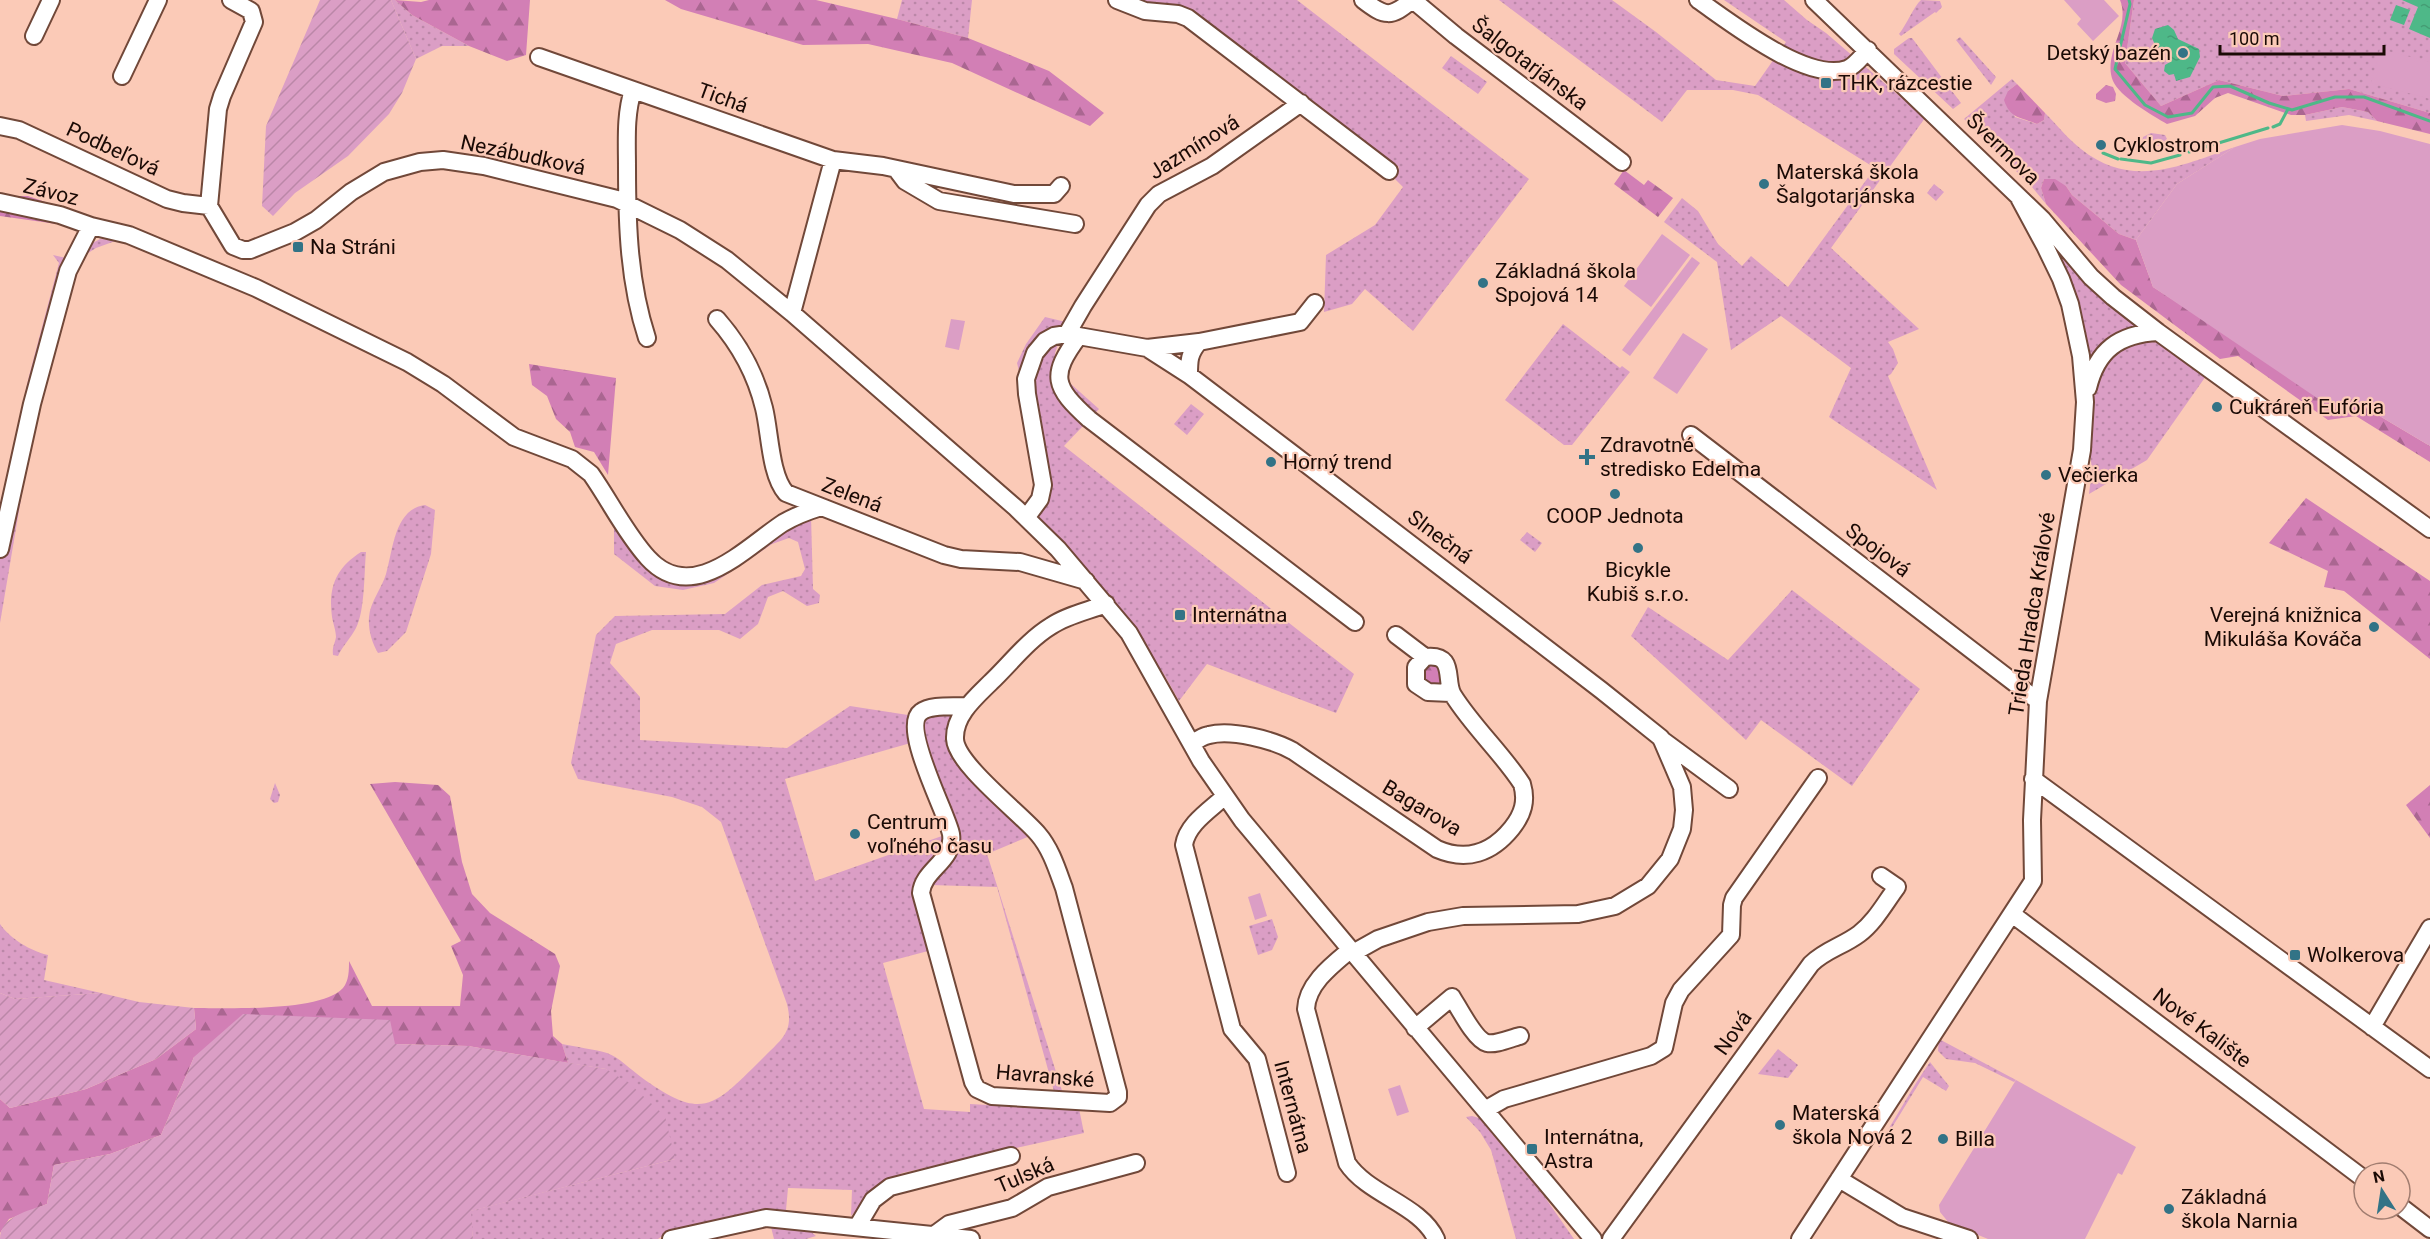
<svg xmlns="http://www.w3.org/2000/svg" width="2430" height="1239" viewBox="0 0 2430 1239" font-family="Roboto,sans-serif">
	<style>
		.grass { fill: url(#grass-dots); fill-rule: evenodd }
		.forest { fill: url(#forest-firs) }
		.garden { fill: url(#garden-furrows) }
		.pitch { fill: #db9ec5 }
		.water { fill: url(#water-ripples) }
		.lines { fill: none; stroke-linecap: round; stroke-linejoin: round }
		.stream { stroke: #4eb888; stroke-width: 3 }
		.minor-casing { stroke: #714839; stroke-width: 20 }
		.minor { stroke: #fff; stroke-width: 16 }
		.poi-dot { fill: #327386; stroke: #fbcab7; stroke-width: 2 }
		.labels { text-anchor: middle; stroke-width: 4.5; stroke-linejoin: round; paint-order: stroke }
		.poi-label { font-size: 21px; fill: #1a0a05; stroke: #fbcab7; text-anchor: start }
		.street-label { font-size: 21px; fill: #1a0a05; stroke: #fbcab7 }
	</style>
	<defs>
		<pattern id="grass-dots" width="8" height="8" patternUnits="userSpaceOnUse" patternTransform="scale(1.5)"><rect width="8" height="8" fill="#db9ec5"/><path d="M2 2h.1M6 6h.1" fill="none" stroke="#bb87a8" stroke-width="1.8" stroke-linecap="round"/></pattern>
		<pattern id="forest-firs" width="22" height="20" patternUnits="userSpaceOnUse" patternTransform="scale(1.5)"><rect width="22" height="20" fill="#d27fb5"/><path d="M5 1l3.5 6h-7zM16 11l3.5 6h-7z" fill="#aa6691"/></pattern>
		<pattern id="garden-furrows" width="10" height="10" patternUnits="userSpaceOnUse" patternTransform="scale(1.5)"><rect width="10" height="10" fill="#db9ec5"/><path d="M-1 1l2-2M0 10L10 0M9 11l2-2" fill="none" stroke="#bb87a8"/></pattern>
		<pattern id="water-ripples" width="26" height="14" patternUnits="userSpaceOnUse" patternTransform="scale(1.5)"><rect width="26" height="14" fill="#4eb888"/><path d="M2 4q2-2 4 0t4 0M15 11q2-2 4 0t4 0" fill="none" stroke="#449d74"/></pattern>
	</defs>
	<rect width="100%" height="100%" fill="#fbcab7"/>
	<path class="grass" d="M391,0H395L412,15L469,46H442L416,59Z
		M902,0H972L968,38L897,19Z
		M1131,0H1297L1529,179L1413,331L1365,289L1352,304L1324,312L1326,255L1375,225L1403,187L1394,178L1399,167L1199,18L1143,5Z
		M1499,0H1612L1656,32L1716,80L1755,86L1786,42L1724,0H1784L1807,20L1826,33L1925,118L1831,248L1919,329L1888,342L1893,349L1898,363L1891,374L1888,376L1937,490L1829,417L1851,368L1781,316L1731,350L1717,262L1664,222L1682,198L1698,211L1718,244L1742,266L1751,256L1788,287L1875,168L1758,95L1733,90H1687L1662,122Z
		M1921,0L1940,1L1942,7L1936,13L1935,12L1901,36L1899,34C1907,24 1914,6 1921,0Z
		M2134,0H2430V113L2349,89L2283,96L2219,80L2161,106L2125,63Z
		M1960,37L1996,77L1991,85L1956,40Z
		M1909,38H1912L1961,103L1953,109L1894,54V49Z
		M1451,56L1487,82L1478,94L1442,68Z
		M2012,79L2017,84L2008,91L2015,117L2037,124L2044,120L2045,113C2057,125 2068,139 2081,149C2132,190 2182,165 2235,147L2177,184L2136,240L2119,234L2072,195L2066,186L2044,179L2041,188L2046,204L2032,187L1964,119Z
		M2342,107L2368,112L2377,121L2349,115L2306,121L2305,115Z
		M2151,133L2165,135L2167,139L2164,145L2152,147L2142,142L2143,137Z
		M1934,184L1944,192L1936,201L1927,193Z
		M100,239L118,240L96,248L82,257L71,294L32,434L0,623V505L29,376L59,263L53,255L66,258Z
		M2051,243L2138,325V327L2102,345L2089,360Z
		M1045,317L1066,322L1055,353L1062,376L1099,409L1064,446L1354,674L1336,713L1207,664L1179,701L1165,676L1112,598L1027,508L1044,475L1017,363L1026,344Z
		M1563,324L1620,368L1622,366L1630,372L1572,445H1564L1505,400Z
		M2142,340L2160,343L2206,376L2147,460L2089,494L2092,469L2089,446L2096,378L2102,365L2120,348Z
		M1191,404L1204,414L1187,435L1174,424Z
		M425,505L435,510L431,554L406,632L387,651L378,653C372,643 368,630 369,617C370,602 382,588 386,574C393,551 394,509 425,505Z
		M811,516L813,589L820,595L819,603L807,606L783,591L768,597L758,624L740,639L719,630H652L616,644L610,663L640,697V740L787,748L850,706L908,715L914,742L785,779L815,881L956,831L935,776L923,729L926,719L932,713L955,711L950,737L1030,836L987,854L1064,1097L1076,1094L1084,1133L902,1173L878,1186L851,1216L852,1190L788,1188L786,1210C760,1211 678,1224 658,1239H473L470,1211L675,1159L606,1069L568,1063L562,1044C576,1047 593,1049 607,1053C619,1057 631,1070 641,1077C704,1123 714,1106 763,1058C782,1039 794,1032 787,1004L721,822L702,807L672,797L578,779L571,763L596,635L615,616L725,614L762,585L801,576L805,569L798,542L789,538L772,544L714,583L683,590L655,586L614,554V519L649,569L692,582ZM930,885L997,887L1059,1109L970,1104V1112L924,1109L883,963L928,951L912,890Z
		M1527,532L1542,543L1535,552L1520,540Z
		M361,552H366C364,574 365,610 356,628C351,638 343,645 338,656L333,655C332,646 335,644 336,637C336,631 333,623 332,617C328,587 336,568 361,552Z
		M1792,590L1920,689L1852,786L1761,720L1746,740L1631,636L1648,607L1728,660Z
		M275,783L280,795L278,802L274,803L270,799Z
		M1272,919L1278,937L1272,950L1258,955L1249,926Z
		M0,924C10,939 31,951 48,955L44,980L101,993L15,999L0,993Z
		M1939,1039L2016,1080L2014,1082L1975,1063L1946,1059L1938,1051Z
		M1778,1049L1798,1065L1788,1078L1758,1074Z
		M1930,1062L1949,1086L1946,1091L1923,1077L1880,1147L1878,1146C1896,1118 1911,1089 1930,1062Z
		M1472,1116L1479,1118L1544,1196L1574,1239H1516L1491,1150L1480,1132L1466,1117Z
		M771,1227L810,1231L816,1236L806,1239H774Z"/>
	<path class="forest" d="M395,0L421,2L429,0H530L526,55L507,61L469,46L412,15Z
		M665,0H816L897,19L968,38L1049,71L1104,113L1090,126L952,63L868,44L803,45L681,9Z
		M2120,0H2134L2125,63L2161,106L2219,80L2283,96L2349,89L2430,113V134L2377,121L2368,112L2342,107L2305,115H2291L2228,93L2215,98L2195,116L2167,124C2153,116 2119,96 2113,81C2107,67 2113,50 2118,36C2122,24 2125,12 2120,0Z
		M2017,84L2045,113L2044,120L2037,124C2021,117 2010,119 2004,100L2008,91Z
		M2106,85L2113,87L2116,94L2115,101L2106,103L2096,99V94Z
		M1624,170L1644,185L1648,180L1673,198L1658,217L1614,184Z
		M2044,179H2055L2066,186L2072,195L2119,234L2136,240L2153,287L2335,404L2351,399L2430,446V462L2356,416L2328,420L2238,356L2220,359L2121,285L2046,204L2041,188Z
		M0,196H28L69,210L71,226L0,216Z
		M529,364L616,378L608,475L594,452L575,447L570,432L556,419L547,396L532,385Z
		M2306,498L2430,581V659L2344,591L2324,587L2328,571L2269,543Z
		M1438,664L1443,680L1437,687L1428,688L1419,670L1422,665Z
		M395,782L438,785L450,796L462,862L472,894L490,913L555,954L560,966L551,1011L553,1036L562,1044L568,1063L468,1046L395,1044L194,1057L161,1135L110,1154L54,1165L47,1204L9,1219L0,1233V1099L10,1108L86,1089L156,1059L196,1029L194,1008C226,1008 322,1012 343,988C349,981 349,970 349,961L372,1006H460L463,975L451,946L461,941L370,784Z
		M2430,785V838L2406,805Z"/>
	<path class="garden" d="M320,0H391L416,59L402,93L389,114L348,156L295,193L273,216L262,206L266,126Z
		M0,993L15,999L101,993L139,1002L194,1008L196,1029L156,1059L86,1089L10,1108L0,1099Z
		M243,1014L390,1020L395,1044L468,1046L606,1069L630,1084L665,1116L675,1159L471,1211L473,1239H0C0,1216 29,1211 47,1204L54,1165L110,1154L161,1135L194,1057Z"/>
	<path class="pitch" d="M2064,0H2104L2119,16L2093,41L2077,24L2081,19Z
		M2380,49L2430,62V99L2371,83Z
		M2342,125L2380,131L2430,144V446L2351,399L2335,404L2317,398L2153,287L2136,240L2177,184L2235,147L2260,139Z
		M1662,234L1690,255L1651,307L1624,286Z
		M1692,257L1700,263L1630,356L1622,350Z
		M951,319L965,321L959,350L945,347Z
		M1683,333L1708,349L1677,394L1653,378Z
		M1260,893L1267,916L1255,920L1248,897Z
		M2016,1080L2136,1147L2122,1175L2118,1173L2085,1239H1988L1949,1223L1940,1212L1939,1205Z
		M1400,1085L1409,1112L1397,1116L1388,1089Z"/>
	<path class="water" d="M2402,0H2430V38L2409,29L2418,7Z
		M2396,5L2410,10L2404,25L2390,20Z
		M2168,25L2174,30L2178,39L2199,49L2200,57L2190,77L2176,81L2174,74L2169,75L2164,71L2165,65L2170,62L2166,49L2156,47L2152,38L2155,29Z"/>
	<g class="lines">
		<path class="stream" d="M2129,0L2130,4L2115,69L2145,105L2168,117L2192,113L2213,87L2230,86L2269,103L2292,110L2335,97H2364L2430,121
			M2273,127L2280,124L2288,109
			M2189,152L2268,128
			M2103,153L2118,159
			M2121,159L2151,163L2180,155"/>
		<g class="minor-casing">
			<path id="minor" d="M231,0L251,11L254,22L222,96L218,109L209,206L233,246L243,250H250L295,232L316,220L351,192L384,172L420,162L443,160L484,166L617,199L680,230L727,260L792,313L1016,508L1058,549L1129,633L1201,761L1242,820L1593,1239
				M1117,0L1145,11L1178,14L1188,18L1389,171
				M1363,0C1385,17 1391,18 1412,0
				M1413,0L1456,36L1622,162
				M1698,0C1730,22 1807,83 1847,69C1855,66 1862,56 1868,50
				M1814,0L2042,219L2091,277L2113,297L2158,332L2430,529
				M34,36L51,0
				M539,57L833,160L883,166L1014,194H1054L1061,186
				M122,76L158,0
				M633,90C625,115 627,141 627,168C627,226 629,283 647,338
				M0,126L19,130L167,199L183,203L209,206
				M896,169L905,181L939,201L1075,224
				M0,202L60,215L91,226L129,235L256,288L407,362L443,384L514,437L572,459L591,474C610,501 626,534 648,558C692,606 745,548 783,523C795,516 808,511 821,507
				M792,313L833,160
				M717,319C739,344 756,375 764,408C770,432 770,475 786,493L944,555L961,559L1020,562L1086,581
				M1067,334L1083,306L1148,205L1159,194L1212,166L1301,103
				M1079,336C1049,376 1054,387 1089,419L1355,622
				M1147,348L1189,375L1293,454L1601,690L1661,738L1682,787L1684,810L1682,829L1670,859L1648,886L1615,906L1578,914L1463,916L1428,922L1378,939L1353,953
				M1189,375C1189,361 1189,353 1199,342L1300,322L1315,303
				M2088,388C2097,350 2119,334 2158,332
				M1691,435L2038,701
				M1026,518L1040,499L1043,485L1027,394L1026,379L1035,353L1045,341L1054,336L1067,334L1147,348L1199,342
				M0,549L32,404L68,271L91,226
				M1425,657L1416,667V684L1428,692L1451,693
				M967,706C954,707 931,704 921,712C900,727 947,813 951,834C955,861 923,869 921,893L973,1082L977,1089L992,1096L1110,1103L1118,1097V1092L1064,888C1057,869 1051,849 1038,834C1020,813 956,764 955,739C954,715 976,697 991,682C1010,664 1028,640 1051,626C1067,615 1088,611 1106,604
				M1661,739L1729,789
				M1192,744C1197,740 1202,736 1209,735C1231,729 1274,740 1293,751L1437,849C1467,862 1492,853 1512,828C1523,814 1527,801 1522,784C1502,753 1473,727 1453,695C1444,681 1457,653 1425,657L1396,635
				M2033,779L2430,1069
				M1225,796C1210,810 1187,824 1184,845L1232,1029L1257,1059L1287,1173
				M2012,914L2364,1179
				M1350,950C1332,965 1307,984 1306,1009L1347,1163C1368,1195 1421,1205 1436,1239
				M2372,1027L2430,928
				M1415,1028L1452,997C1459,1008 1475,1040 1487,1043C1496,1045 1511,1038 1520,1036
				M1485,1110L1504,1099L1651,1056L1664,1048L1674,1003L1681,990L1731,935L1732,905L1734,898L1818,778
				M1839,1179L1902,1217L1969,1239
				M2400,1206L2430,1229
				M857,1227L873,1200L890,1187L1011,1156
				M934,1235L949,1224L1012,1208L1048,1187L1136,1163
				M671,1239L766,1218L971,1239
				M1611,1239L1811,964C1825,950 1843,946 1859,934C1875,922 1885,903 1897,887L1881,876
				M1800,1239L2033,881L2032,820L2038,701L2082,450L2085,402L2081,356L2070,304L2061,279L2045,246L2018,196"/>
		</g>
		<use href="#minor" class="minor"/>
	</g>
	<g class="poi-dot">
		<circle cx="2183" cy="53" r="6"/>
		<rect x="1820" y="77" width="12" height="12" rx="3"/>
		<circle cx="2101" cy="145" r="6"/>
		<circle cx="1764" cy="184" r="6"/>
		<rect x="292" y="241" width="12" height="12" rx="3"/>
		<circle cx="1483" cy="283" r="6"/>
		<circle cx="2217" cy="407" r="6"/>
		<path d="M1584 448h6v6h6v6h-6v6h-6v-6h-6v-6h6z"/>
		<circle cx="1271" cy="462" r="6"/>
		<circle cx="2046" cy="475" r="6"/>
		<circle cx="1615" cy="494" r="6"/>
		<circle cx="1638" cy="548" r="6"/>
		<rect x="1174" y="609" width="12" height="12" rx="3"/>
		<circle cx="2374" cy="627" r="6"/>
		<circle cx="855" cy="834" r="6"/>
		<rect x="2289" y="949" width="12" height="12" rx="3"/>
		<circle cx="1780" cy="1125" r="6"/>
		<circle cx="1943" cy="1139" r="6"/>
		<rect x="1526" y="1143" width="12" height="12" rx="3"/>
		<circle cx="2169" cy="1209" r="6"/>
	</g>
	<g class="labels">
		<g class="poi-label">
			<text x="2171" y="60" text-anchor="end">Detský bazén</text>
			<text x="1838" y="90">THK, rázcestie</text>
			<text x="2113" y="152">Cyklostrom</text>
			<text x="1776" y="179">Materská škola<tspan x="1776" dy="24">Šalgotarjánska</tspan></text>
			<text x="310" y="254">Na Stráni</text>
			<text x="1495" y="278">Základná škola<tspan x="1495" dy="24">Spojová 14</tspan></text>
			<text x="2229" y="414">Cukráreň Eufória</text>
			<text x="1600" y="452">Zdravotné<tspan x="1600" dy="24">stredisko Edelma</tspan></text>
			<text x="1283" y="469">Horný trend</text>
			<text x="2058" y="482">Večierka</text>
			<text x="1615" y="523" text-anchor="middle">COOP Jednota</text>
			<text x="1638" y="577" text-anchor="middle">Bicykle<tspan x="1638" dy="24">Kubiš s.r.o.</tspan></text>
			<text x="1192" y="622">Internátna</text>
			<text x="2362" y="622" text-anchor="end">Verejná knižnica<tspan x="2362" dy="24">Mikuláša Kováča</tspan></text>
			<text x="867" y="829">Centrum<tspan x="867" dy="24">voľného času</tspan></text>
			<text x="2307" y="962">Wolkerova</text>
			<text x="1792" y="1120">Materská<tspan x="1792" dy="24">škola Nová 2</tspan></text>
			<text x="1544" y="1144">Internátna,<tspan x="1544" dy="24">Astra</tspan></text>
			<text x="1955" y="1146">Billa</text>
			<text x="2181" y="1204">Základná<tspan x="2181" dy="24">škola Narnia</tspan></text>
		</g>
		<g class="street-label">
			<text transform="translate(1530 64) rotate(37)" y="7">Šalgotarjánska</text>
			<text transform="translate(723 98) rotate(20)" y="7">Tichá</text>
			<text transform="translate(1194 147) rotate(-32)" y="7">Jazmínová</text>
			<text transform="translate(113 149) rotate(25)" y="7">Podbeľová</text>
			<text transform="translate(2003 149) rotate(44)" y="7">Švermova</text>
			<text transform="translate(523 155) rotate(12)" y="7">Nezábudková</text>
			<text transform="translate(51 192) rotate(14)" y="7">Závoz</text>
			<text transform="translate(852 495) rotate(21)" y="7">Zelená</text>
			<text transform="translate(1440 537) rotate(37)" y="7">Slnečná</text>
			<text transform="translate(1878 550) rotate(37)" y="7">Spojová</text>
			<text transform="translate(2032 614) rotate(-81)" y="7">Trieda Hradca Králové</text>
			<text transform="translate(1422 808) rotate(31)" y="7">Bagarova</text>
			<text transform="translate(2202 1028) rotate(37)" y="7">Nové Kalište</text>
			<text transform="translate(1733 1033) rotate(-55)" y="7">Nová</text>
			<text transform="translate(1045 1076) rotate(5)" y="7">Havranské</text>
			<text transform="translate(1293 1107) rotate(75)" y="7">Internátna</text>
			<text transform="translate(1025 1175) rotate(-23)" y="7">Tulská</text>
		</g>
	</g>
	<g transform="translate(2382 1191) rotate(348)"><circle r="28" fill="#fbcab7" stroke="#a17d70" stroke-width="1.5"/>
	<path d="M0-4.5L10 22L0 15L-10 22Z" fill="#327386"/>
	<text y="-9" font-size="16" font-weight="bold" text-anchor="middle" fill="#1a0a05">N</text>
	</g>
	<path d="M2220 45v9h164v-9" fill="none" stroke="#1a0a05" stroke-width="3"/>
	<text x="2229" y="45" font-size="18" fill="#1a0a05" stroke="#fbcab7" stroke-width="4.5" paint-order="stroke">100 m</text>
</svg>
